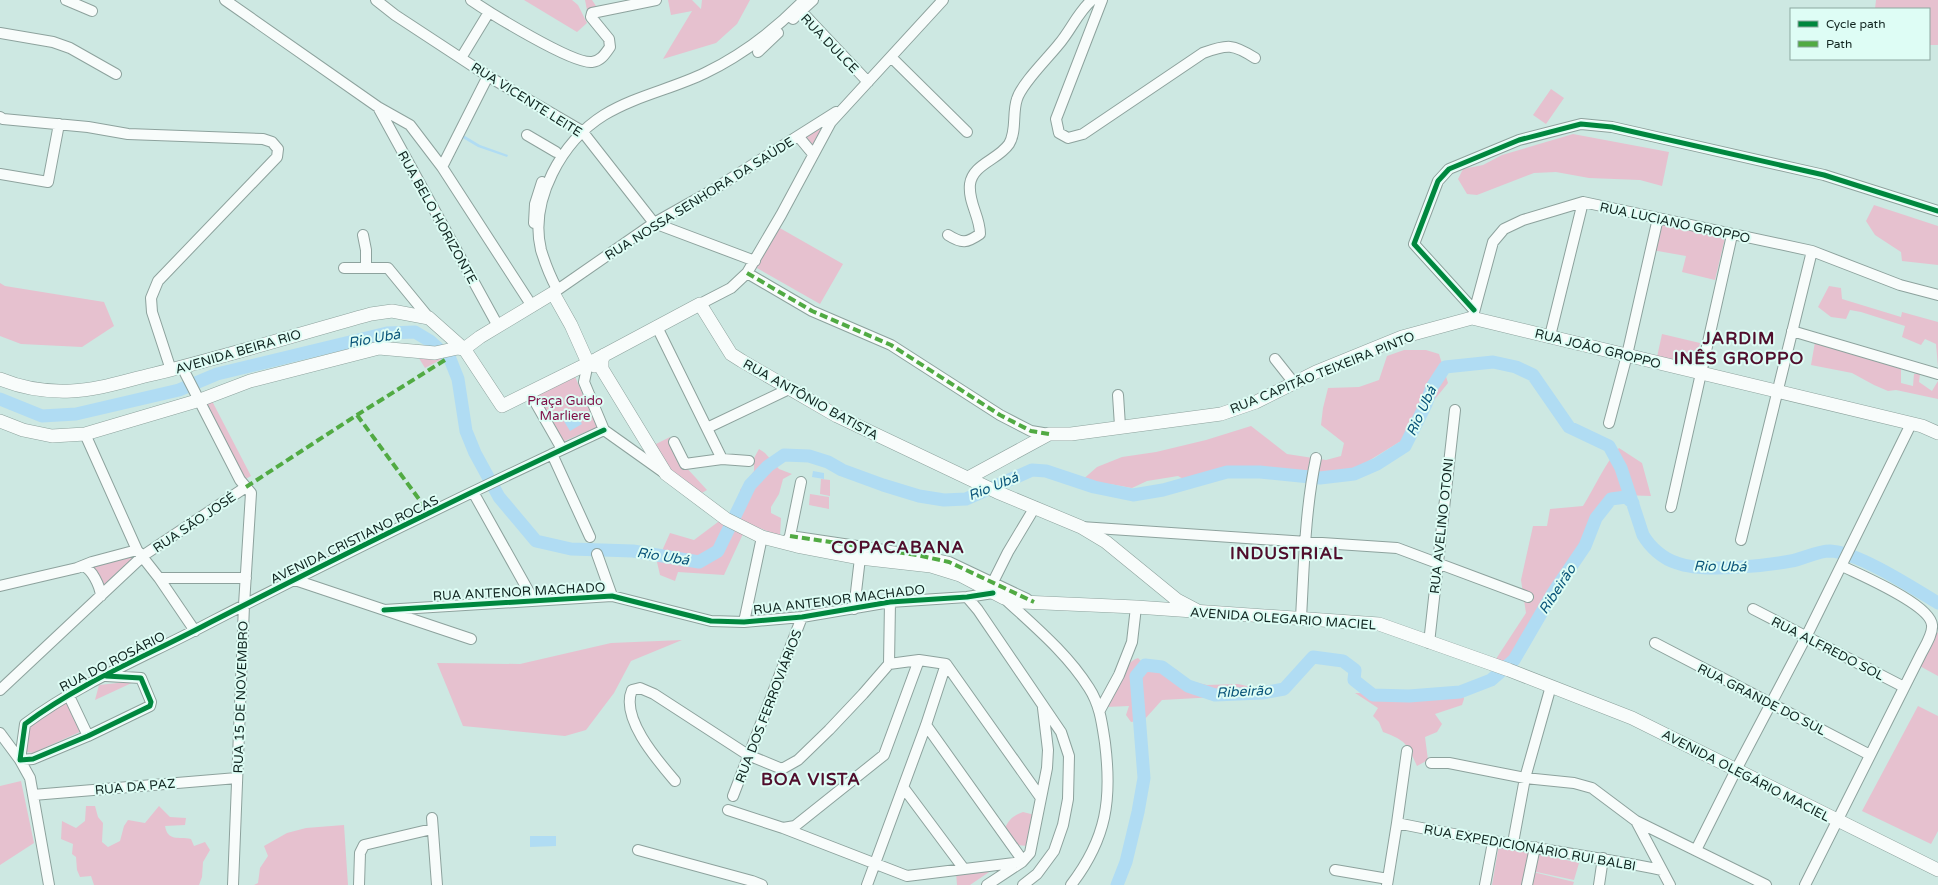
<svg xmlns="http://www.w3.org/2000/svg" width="1938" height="885" viewBox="0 0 1938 885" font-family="'Varela Round',sans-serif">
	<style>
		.green { fill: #e6c1cf }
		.water { fill: #b0dcf3 }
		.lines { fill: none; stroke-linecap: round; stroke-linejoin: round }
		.river { stroke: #b0dcf3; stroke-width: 13 }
		.minor-casing { stroke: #8da29d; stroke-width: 12 }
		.major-casing { stroke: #8da29d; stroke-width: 14 }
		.minor { stroke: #f8fcfb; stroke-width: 10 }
		.major { stroke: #f8fcfb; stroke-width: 13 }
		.quiet { stroke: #51aa43; stroke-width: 4; stroke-dasharray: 8 4; stroke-linecap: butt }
		.cycleway-casing { stroke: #defdf5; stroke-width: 8 }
		.cycleway { stroke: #00873e; stroke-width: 5 }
		.labels { text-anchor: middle; stroke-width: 4; stroke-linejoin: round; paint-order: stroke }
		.street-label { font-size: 13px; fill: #112520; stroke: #defdf5 }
		.park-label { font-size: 13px; fill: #7f0e46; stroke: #defdf5 }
		.water-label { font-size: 14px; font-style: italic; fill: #095479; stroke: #defdf5 }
		.district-label { font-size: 17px; font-weight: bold; letter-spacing: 1px; fill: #500e2c; stroke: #defdf5 }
	</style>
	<rect width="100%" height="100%" fill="#cde8e2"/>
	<path class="green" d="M524,0H572L578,5L587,23L577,32Z
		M585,0H592L596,6L587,10Z
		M668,0H692L701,9L702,0H750L737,24L716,43L663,59L692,11L671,15Z
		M1876,0H1938V45H1929V9H1875Z
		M1551,89L1564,98L1546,124L1533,115Z
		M829,119L813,146L804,136Z
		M1573,134L1669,152L1662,186L1640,180L1589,178L1556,172L1534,173L1477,195L1467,194L1458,179L1463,169L1483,165L1502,155Z
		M1874,205L1938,226V265L1902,261L1901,252L1875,235L1866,221Z
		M1659,222L1725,238L1715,280L1682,272L1686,256L1652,250Z
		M778,227L843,264L820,304L755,267Z
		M0,283L5,286L104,302L114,326L82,347L21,344L0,336Z
		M1829,286L1841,288L1842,299L1901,317L1902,312L1938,322V367L1936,344L1925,339L1921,345L1902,337L1905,326L1861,312L1850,310L1846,319L1831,317L1818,307Z
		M1662,334L1700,343L1694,366L1657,357Z
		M1815,342L1901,367V383L1913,386L1914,374H1920L1919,382L1932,391L1938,381V399L1896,390L1888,391L1874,385L1852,373L1811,365Z
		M1404,350H1426L1439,354L1448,383L1401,441L1357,468L1322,472L1226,467L1189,482L1178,476L1147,481L1132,488L1110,484L1080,482L1097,467L1122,457L1156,452L1206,440L1251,426L1287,454L1326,460L1341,456L1344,443L1321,425L1323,408L1328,388L1359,387L1379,380L1387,356Z
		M417,355L441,356L444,358L425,368Z
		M573,372L597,427L560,443L534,394Z
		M211,399L251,476L244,480L204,403Z
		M670,437L684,465L707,490L700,494L671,471L654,445Z
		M1619,448L1642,463L1651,496L1623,495L1605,498L1596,517L1587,543L1509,664L1494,662L1526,613L1521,580L1533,526H1547L1550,509L1583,506C1595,487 1604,465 1619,448Z
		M759,449L765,453L779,469L792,474L783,479L779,494L771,507V513L781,518L780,536L752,525L742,536L724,575L678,572L675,581L660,575L657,562L670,533L694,540L718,522L733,521L740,505V490L754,471V458Z
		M821,479L830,480V496L820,494Z
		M810,494L829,497V509L809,505Z
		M130,553L135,561L106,586L101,585L92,566L94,567L119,556Z
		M1938,632V676L1916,664Z
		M682,640L631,661L614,693L586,730L565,736L463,726L437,663L520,664L611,643Z
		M1138,658L1145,665L1158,662L1177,670L1186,680L1207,685L1238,684L1260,689L1262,693L1260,699L1216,697L1162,700L1144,720L1131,722L1126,715L1129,706L1106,707C1112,691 1121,664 1138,658Z
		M136,681L95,700L99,685Z
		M1355,693L1463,694L1464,699L1462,705L1435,714L1442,724L1437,732L1425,737L1428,760L1417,766C1407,744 1407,741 1383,732L1379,722L1373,716L1378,708Z
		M66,701L82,731L33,753L26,752L29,726Z
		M1918,706L1938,716V831L1931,844L1862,811Z
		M21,781L34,843L0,865V786Z
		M86,806H95L98,817L103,823L102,842L108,847L120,841L124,826L128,820L145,823L159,806L170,817L186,818L185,825L165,826C168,842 178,836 191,839L194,846L205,842L210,850L203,862L202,877L199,885H94L91,876L80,877L77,870L76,857L72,854L73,844L61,839L62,821L76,828L85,821Z
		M1023,812L1035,815L1027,846L1017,845L1005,828C1009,819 1014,815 1023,812Z
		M344,825L348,885H254L258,883L260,868L268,856L264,846L287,833L306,828Z
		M1499,844L1533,849L1525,885H1492Z
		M1536,853L1579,863L1574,880L1532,871Z
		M998,866L970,885H957L956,872Z
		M1533,872L1574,882L1573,885H1529Z"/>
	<path class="water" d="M460,133L480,145L508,155L507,157L478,147L461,137Z
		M575,411L582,424L570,431L562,418Z
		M813,471L824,473V479L812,477Z
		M530,836H556V846L530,847Z"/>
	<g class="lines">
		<path class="river" d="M0,399L42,416L76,414L179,390L217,374L387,333L415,332L430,341L450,359L458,379L466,431L475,453L499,497L536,541L571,549L633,551L699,562L718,551L750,485L768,466L784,455L809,456L828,462L842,470L883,485L919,496L944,500L966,499L1032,470L1046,471L1094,487L1133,495L1163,490L1227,472H1260L1320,478L1354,474L1377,464L1405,446L1426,404L1432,387L1445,367L1493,362L1516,367L1533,375L1569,427L1609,446L1621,468L1643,535C1650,547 1663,559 1677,563C1703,573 1764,566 1791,561C1803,559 1817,551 1830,551C1858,552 1913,588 1938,603
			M1117,885L1126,862L1138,812L1144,778L1136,676L1145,665L1162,667L1188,686L1215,695L1262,693L1284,689L1313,657L1343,661L1355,670L1354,680L1373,695L1409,696L1460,692L1491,680L1514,660L1553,593L1585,546L1596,518L1611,499L1626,497L1633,503"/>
		<g class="minor-casing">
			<path id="minor" d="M66,0L92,11
				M225,0L378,107L410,125L442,167L532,306
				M376,0L395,15L491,78L582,131L654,223
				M471,0C490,13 572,64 592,62C601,61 605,54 610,47L609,39L591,17L592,13L656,0
				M1102,0L1056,119L1059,133L1068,138L1083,134L1203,53C1228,44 1233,44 1255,58
				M801,11L813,0
				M793,19L801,11L868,82
				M0,33L53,42L70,48L116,74
				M758,52L778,33
				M891,57L967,132
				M461,58L489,12
				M378,107L498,326
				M0,117L3,119L88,127L128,134L263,139L272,142L278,149L277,157L158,281L151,298L152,312L171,370
				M527,135L556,152
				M798,136L813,154
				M442,167L488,76
				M0,174L48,182L59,124
				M534,223L535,204L542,182
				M654,223L755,261
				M363,235L366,250V268
				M948,235C962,244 967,243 980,234C980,216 968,203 970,184C973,164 998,160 1009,144C1017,131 1012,113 1017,99C1022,83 1048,58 1059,44C1071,30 1078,12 1092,0
				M344,268H388L429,318
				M747,273L812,311L891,345L1000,415L1031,431L1049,434
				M557,289C551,278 545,263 541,250C529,200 562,141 604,115C635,96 672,89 705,73C742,55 775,30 804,0
				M553,293L654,223L711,191L836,112
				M700,304L731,288L747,273L781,215L831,122L943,0
				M1474,310L1414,244L1438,181L1449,169L1519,140L1581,124L1612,127L1824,175L1938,211
				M1473,316L1493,242L1504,229L1523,220L1583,202L1812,251L1900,285L1938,295
				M657,327L722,459
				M1792,331L1938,374
				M1550,336L1583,202
				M1275,359L1294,383
				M588,363L584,382L604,430
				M182,367L240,480L251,493L244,605L233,885
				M530,393L562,449
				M1118,395L1120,426
				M1609,423L1627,355L1658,218
				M707,428L789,389
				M604,430L663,472
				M85,434L137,550L159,578L195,631
				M674,442L685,464L722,459L749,461
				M552,454L590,537
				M473,492L534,601
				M1671,507L1732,235
				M1081,527L1397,548L1528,597
				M790,536L917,555L949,562L1027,599
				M1741,540L1812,251
				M787,541L790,536L801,482
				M597,554L612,596
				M83,566C92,569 100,586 101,596
				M159,578H246
				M295,580L471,639
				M0,586L77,568L92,562L137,550
				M990,588L1008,552L1035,507
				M967,597L978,610L1061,732L1069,756L1068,799L1063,825L1054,851L1037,874L1023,885
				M1004,598C1034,626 1067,653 1089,688C1100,705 1102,723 1105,743C1112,799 1107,838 1071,885
				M854,609L860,558
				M1753,609L1904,687
				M384,610L612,596L711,621L744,622L802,617L890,602L967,597L993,593
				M1301,618C1304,565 1305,510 1316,458
				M744,622L762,537
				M1429,643L1455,410
				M1655,643L1870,755
				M889,664L919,660L946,664L1041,798
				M106,676L141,678L151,702L150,706L88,736L33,759L20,760L25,724C81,682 149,655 211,622C340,556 472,491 604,430
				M0,690L144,555L246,487
				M69,696L88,736
				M1100,710L1119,675L1132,642L1136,607
				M926,725L1023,861
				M0,733L20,760L30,778L49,885
				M1431,763H1449L1525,778L1574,783L1592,788L1636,821L1766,885
				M675,781C658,761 620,718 632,690L640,688L654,694L748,755L782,769L798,760L829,730L863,694L889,664L890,602
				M903,787L964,869
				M33,795L237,778
				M733,796L802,617
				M728,810L783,828L907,876L1022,862
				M432,818L437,885
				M1636,821L1670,885
				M1397,823C1485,842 1574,852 1662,870
				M783,828L795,826L884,755L919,660
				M1513,843L1525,778L1551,686
				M638,850L752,881L762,885
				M1696,850L1737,768L1806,637L1911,424
				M1335,870L1388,879
				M359,885L360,853L364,845L432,829
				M867,885L926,725L946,664
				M987,885L1022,862L1030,853L1047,768L1048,750L1043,708
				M1387,885L1397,823L1407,751
				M1485,885L1493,842
				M1527,885L1535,847
				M1599,885L1603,858
				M1805,885L1921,654C1925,646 1933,634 1932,625C1930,604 1860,575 1842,566"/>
		</g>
		<g class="major-casing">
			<path id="major" d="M464,349L480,337L553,293L571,325L588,363L595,366
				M604,355L602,360V369L666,474L726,519L762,537L797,546L860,558L931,566L960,575L1004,598L1022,602L1136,607L1379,624L1509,670L1632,718L1938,870
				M0,379C22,388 48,392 71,391C99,390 127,380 154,374C227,356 299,334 371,314L392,311L429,318L465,350L502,406L597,359L700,304L731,354L742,361L837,416L997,492L1081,527L1106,542L1177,600L1196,610
				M0,421L23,430L52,436L85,434L200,400L250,381L379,348L435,353L458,348L464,349
				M968,478L1049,434H1071L1221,414L1256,402L1316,372L1402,337L1472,318L1922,426L1938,433"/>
		</g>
		<use href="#minor" class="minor"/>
		<use href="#major" class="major"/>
		<path class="quiet" d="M747,273L812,311L891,345L1000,415L1031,431L1049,434
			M357,415L430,514
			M246,487L357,415L445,360
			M790,536L917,555L949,562L1034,602"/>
		<g class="cycleway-casing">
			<path id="cycleway" d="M1474,310L1414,244L1438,181L1449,169L1519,140L1581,124L1612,127L1824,175L1938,211
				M384,610L612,596L711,621L744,622L802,617L890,602L967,597L993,593
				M106,676L141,678L151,702L150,706L88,736L33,759L20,760L25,724C81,682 149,655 211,622C340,556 472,491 604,430"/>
		</g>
		<use href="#cycleway" class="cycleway"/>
	</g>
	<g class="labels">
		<g class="street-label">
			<text transform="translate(830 43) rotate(46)" y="5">RUA DULCE</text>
			<text transform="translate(527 99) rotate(32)" y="5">RUA VICENTE LEITE</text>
			<text transform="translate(699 198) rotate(-32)" y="5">RUA NOSSA SENHORA DA SAÚDE</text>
			<text transform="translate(438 217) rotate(61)" y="5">RUA BELO HORIZONTE</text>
			<text transform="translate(1675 222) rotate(12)" y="5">RUA LUCIANO GROPPO</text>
			<text transform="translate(1598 348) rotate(14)" y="5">RUA JOÃO GROPPO</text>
			<text transform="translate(238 351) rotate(-16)" y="5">AVENIDA BEIRA RIO</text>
			<text transform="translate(1322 372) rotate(-22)" y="5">RUA CAPITÃO TEIXEIRA PINTO</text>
			<text transform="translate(811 399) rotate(29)" y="5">RUA ANTÔNIO BATISTA</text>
			<text transform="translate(194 522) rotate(-34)" y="5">RUA SÃO JOSÉ</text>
			<text transform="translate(1441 526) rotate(-84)" y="5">RUA AVELINO OTONI</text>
			<text transform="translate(354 539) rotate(-26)" y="5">AVENIDA CRISTIANO ROCAS</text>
			<text transform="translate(519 591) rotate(-3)" y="5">RUA ANTENOR MACHADO</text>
			<text transform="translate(839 599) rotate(-7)" y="5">RUA ANTENOR MACHADO</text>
			<text transform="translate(1283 618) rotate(4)" y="5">AVENIDA OLEGARIO MACIEL</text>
			<text transform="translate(1828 648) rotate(27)" y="5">RUA ALFREDO SOL</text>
			<text transform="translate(112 661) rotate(-27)" y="5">RUA DO ROSÁRIO</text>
			<text transform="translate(240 697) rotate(-88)" y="5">RUA 15 DE NOVEMBRO</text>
			<text transform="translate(1762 699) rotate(27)" y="5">RUA GRANDE DO SUL</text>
			<text transform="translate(768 706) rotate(-69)" y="5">RUA DOS FERROVIÁRIOS</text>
			<text transform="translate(1746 775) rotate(27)" y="5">AVENIDA OLEGÁRIO MACIEL</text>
			<text transform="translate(135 786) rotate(-5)" y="5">RUA DA PAZ</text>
			<text transform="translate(1530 847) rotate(10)" y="5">RUA EXPEDICIONÁRIO RUI BALBI</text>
		</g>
		<g class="park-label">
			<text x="565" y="405">Praça Guido<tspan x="565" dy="15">Marliere</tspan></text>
		</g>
		<g class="water-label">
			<text transform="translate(374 338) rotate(-10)" y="5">Rio Ubá</text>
			<text transform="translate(1421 411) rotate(-65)" y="5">Rio Ubá</text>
			<text transform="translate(993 486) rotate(-22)" y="5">Rio Ubá</text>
			<text transform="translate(663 556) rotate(9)" y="5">Rio Ubá</text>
			<text transform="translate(1720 566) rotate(1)" y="5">Rio Ubá</text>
			<text transform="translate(1557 589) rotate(-57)" y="5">Ribeirão</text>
			<text transform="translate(1244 691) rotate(-3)" y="5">Ribeirão</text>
		</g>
		<g class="district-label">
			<text x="1739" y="344">JARDIM<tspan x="1739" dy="20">INÊS GROPPO</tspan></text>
			<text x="898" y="553">COPACABANA</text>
			<text x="1287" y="559">INDUSTRIAL</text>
			<text x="811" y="785">BOA VISTA</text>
		</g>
	</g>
	<rect x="1790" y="8" width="140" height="52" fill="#defdf5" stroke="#8ca7a0"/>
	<rect x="1798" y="21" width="20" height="6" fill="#00873e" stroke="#8ca7a0"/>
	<text x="1826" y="28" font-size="12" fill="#112520">Cycle path</text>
	<rect x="1798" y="41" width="20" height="6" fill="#51aa43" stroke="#8ca7a0"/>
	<text x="1826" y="48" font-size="12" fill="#112520">Path</text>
</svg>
